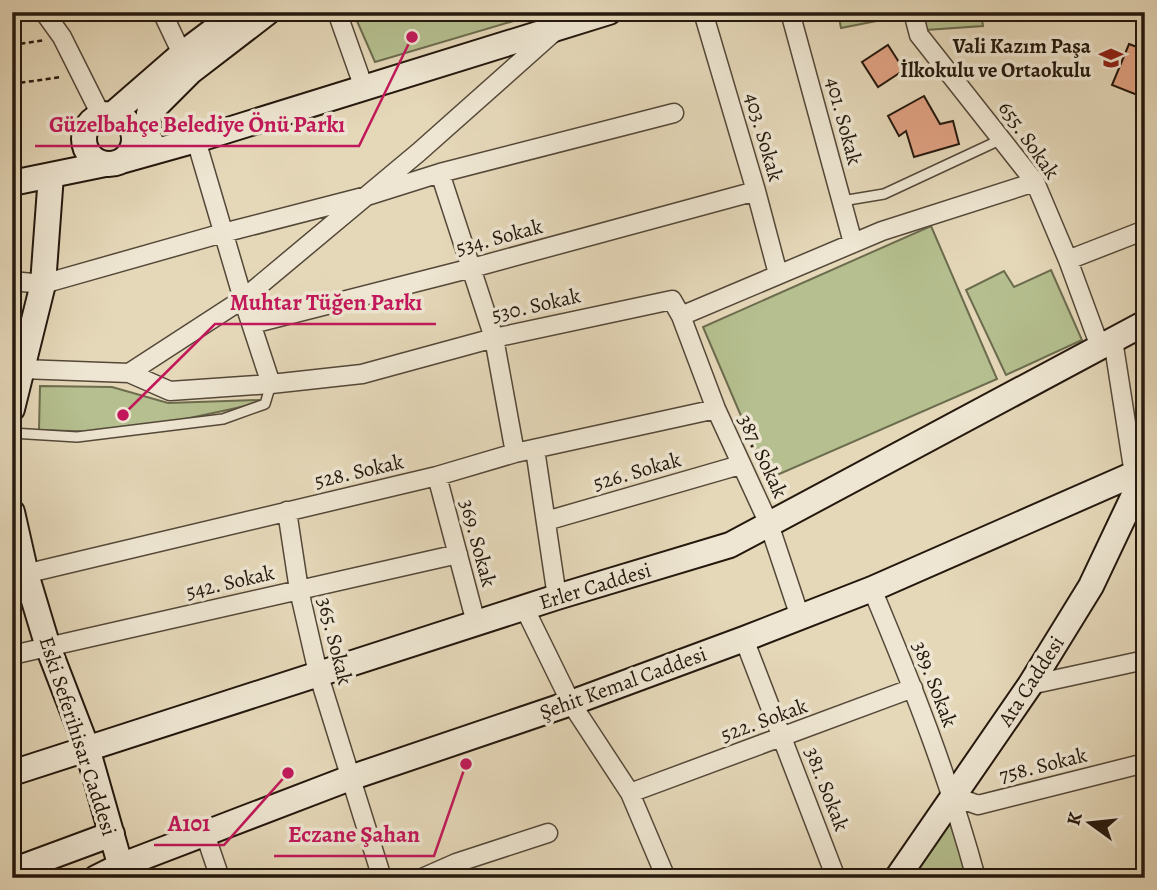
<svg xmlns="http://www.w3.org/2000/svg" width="1157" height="890" viewBox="0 0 1157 890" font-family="Alegreya,serif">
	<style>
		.green { fill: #b5bf8f; stroke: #6c6c4e; stroke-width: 2 }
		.building { fill: #e1a283; stroke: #24180e; stroke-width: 2 }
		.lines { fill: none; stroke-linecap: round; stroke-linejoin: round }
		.service-casing { stroke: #544839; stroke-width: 12 }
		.minor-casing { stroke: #544839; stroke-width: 21 }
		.secondary-casing { stroke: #24180e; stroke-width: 28 }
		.path { stroke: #24180e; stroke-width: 2.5; stroke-dasharray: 5 3.5; stroke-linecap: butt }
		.service { stroke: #eee6d2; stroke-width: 9 }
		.minor { stroke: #eee6d2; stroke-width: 18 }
		.secondary { stroke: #eee6d2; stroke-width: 24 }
		.labels { text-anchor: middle; stroke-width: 7; stroke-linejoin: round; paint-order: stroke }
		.poi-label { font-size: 21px; font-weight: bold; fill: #24180e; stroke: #eee6d2; text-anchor: end }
		.street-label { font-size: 21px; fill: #24180e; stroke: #eee6d2 }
		.leader { fill: none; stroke: #c2185b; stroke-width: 2.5 }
		.callout-dot { fill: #c2185b; stroke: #eee6d2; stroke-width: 2.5 }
		.callout-label { font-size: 23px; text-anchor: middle; font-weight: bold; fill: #c2185b; stroke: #eee6d2; stroke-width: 7; stroke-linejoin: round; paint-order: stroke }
	</style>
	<rect width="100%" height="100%" fill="#e5d8b9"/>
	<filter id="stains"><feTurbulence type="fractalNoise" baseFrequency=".00286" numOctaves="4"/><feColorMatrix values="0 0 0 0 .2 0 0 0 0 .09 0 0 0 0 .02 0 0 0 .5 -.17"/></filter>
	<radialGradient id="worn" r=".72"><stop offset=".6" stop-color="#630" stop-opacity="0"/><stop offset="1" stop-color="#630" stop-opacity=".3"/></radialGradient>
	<path class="green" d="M353,12H544L375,62Z
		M838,12H891L892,18L841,28Z
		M921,12H981L983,26L926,30Z
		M931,226L997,379L768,479L703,327Z
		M1051,270L1082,340L1006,375L966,290L1004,271L1014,287Z
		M40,386L112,387L168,403L259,400L260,403L171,422L104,432L39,430Z
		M953,817L969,878H911Z"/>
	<path class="building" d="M1129,44L1145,50V98L1112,85Z
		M888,45L904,70L878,87L862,62Z
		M924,96L940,124L953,121L959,144L914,157L906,131L899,136L888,116Z"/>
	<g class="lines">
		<g class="service-casing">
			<path id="service" d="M842,201L884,194L1002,139
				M12,433L77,437L223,419L265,404L271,384"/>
		</g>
		<g class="minor-casing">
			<path id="minor" d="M44,12L62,37L101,115
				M162,12L182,54
				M337,12L364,88
				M703,12L756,191L778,274
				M790,12L853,243
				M913,12L919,35L1035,182L1068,260L1100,347
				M196,140L243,299L271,384
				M440,173L494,338L515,453
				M1068,260L1145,230
				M12,281L43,284L223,233L367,196L440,173L674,113
				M681,316L716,409L769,524L800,617
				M252,324L472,268L756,191
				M1113,340L1134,474
				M12,370L22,369L129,373L170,391L271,384L362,374L494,338L672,300L681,316L882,231L1035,182
				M129,373L243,299L419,152L554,32
				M535,449L557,597
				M437,476L476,623
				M287,511L299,590L318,673L382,878
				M546,521L740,465
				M12,577L437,476L515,453L716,409
				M872,589C912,684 949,778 976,878
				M524,607L571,703L630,793L666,878
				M744,639L836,878
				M12,655L458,554
				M1030,685L1145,660
				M630,793L913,688
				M953,796L978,805L1145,763
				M205,834L220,878
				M422,878L456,863L548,833"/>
		</g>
		<g class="secondary-casing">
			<path id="secondary" d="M84 139a25 25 0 1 1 50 0a25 25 0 1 1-50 0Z
				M113,114L182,54L238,12
				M156,151L147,135L149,113L190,72L268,12
				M121,161L196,140L609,12
				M12,183L105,164
				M12,409L43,284L51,175
				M12,512L26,574L48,647L87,748L124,878
				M12,773L557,597L730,545L1145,323
				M12,871L112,834
				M96,878L120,866L350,778L571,703L744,639L872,589L1134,474L1145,472
				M897,878L1030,685L1091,586L1145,472"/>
		</g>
		<path class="path" d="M12,45L45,40
			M12,84L61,77"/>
		<use href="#service" class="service"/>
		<use href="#minor" class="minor"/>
		<use href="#secondary" class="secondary"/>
	</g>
	<defs>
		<g id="school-bare" transform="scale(1.89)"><path d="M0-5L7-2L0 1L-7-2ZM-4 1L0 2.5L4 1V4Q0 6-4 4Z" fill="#8f2418" stroke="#eee6d2" stroke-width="2.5" paint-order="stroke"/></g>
	</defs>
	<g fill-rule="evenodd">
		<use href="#school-bare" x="1111" y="58"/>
	</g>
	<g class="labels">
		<g class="poi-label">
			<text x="1091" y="53">Vali Kazım Paşa<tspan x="1091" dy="24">İlkokulu ve Ortaokulu</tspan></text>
		</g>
		<g class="street-label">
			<text transform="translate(844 121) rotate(75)" y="7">401. Sokak</text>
			<text transform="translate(764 137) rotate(74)" y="7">403. Sokak</text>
			<text transform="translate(1029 140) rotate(55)" y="7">655. Sokak</text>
			<text transform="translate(499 237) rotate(-15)" y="7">534. Sokak</text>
			<text transform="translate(536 305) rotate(-13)" y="7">530. Sokak</text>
			<text transform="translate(763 456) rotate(65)" y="7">387. Sokak</text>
			<text transform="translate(359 471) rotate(-13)" y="7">528. Sokak</text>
			<text transform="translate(637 471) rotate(-16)" y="7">526. Sokak</text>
			<text transform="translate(478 543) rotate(75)" y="7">369. Sokak</text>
			<text transform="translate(230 582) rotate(-13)" y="7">542. Sokak</text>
			<text transform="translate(595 586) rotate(-17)" y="7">Erler Caddesi</text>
			<text transform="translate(335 641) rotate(76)" y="7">365. Sokak</text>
			<text transform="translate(1031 681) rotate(-57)" y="7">Ata Caddesi</text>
			<text transform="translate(623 683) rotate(-20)" y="7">Şehit Kemal Caddesi</text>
			<text transform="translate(935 684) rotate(69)" y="7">389. Sokak</text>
			<text transform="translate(764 720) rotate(-20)" y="7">522. Sokak</text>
			<text transform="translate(78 736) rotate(72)" y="7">Eski Seferihisar Caddesi</text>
			<text transform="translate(1043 765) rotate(-14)" y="7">758. Sokak</text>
			<text transform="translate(827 789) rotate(69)" y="7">381. Sokak</text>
		</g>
	</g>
	<path class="leader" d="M412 37L359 146H35M123 415L215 324H436M288 773L224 845H154M466 764L434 856H274"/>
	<g class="callout-dot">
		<circle cx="412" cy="37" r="7"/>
		<circle cx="123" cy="415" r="7"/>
		<circle cx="288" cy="773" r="7"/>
		<circle cx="466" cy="764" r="7"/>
	</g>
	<g class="callout-label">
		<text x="197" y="132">Güzelbahçe Belediye Önü Parkı</text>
		<text x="326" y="310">Muhtar Tüğen Parkı</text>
		<text x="189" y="831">A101</text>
		<text x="354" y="842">Eczane Şahan</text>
	</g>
	<rect width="1157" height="890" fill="none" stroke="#e5d8b9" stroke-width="42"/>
	<rect x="14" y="14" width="1129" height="862" fill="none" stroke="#24180e" stroke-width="3.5"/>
	<rect x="21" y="21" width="1115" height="848" fill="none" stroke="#24180e" stroke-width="2"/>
	<g transform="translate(1090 823) rotate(285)" stroke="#eee6d2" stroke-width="5" paint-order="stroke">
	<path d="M0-5L12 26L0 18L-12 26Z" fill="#24180e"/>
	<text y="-10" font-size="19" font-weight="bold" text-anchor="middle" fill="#24180e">K</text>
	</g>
	<rect width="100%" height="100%" filter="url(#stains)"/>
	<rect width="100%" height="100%" fill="url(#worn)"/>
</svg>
